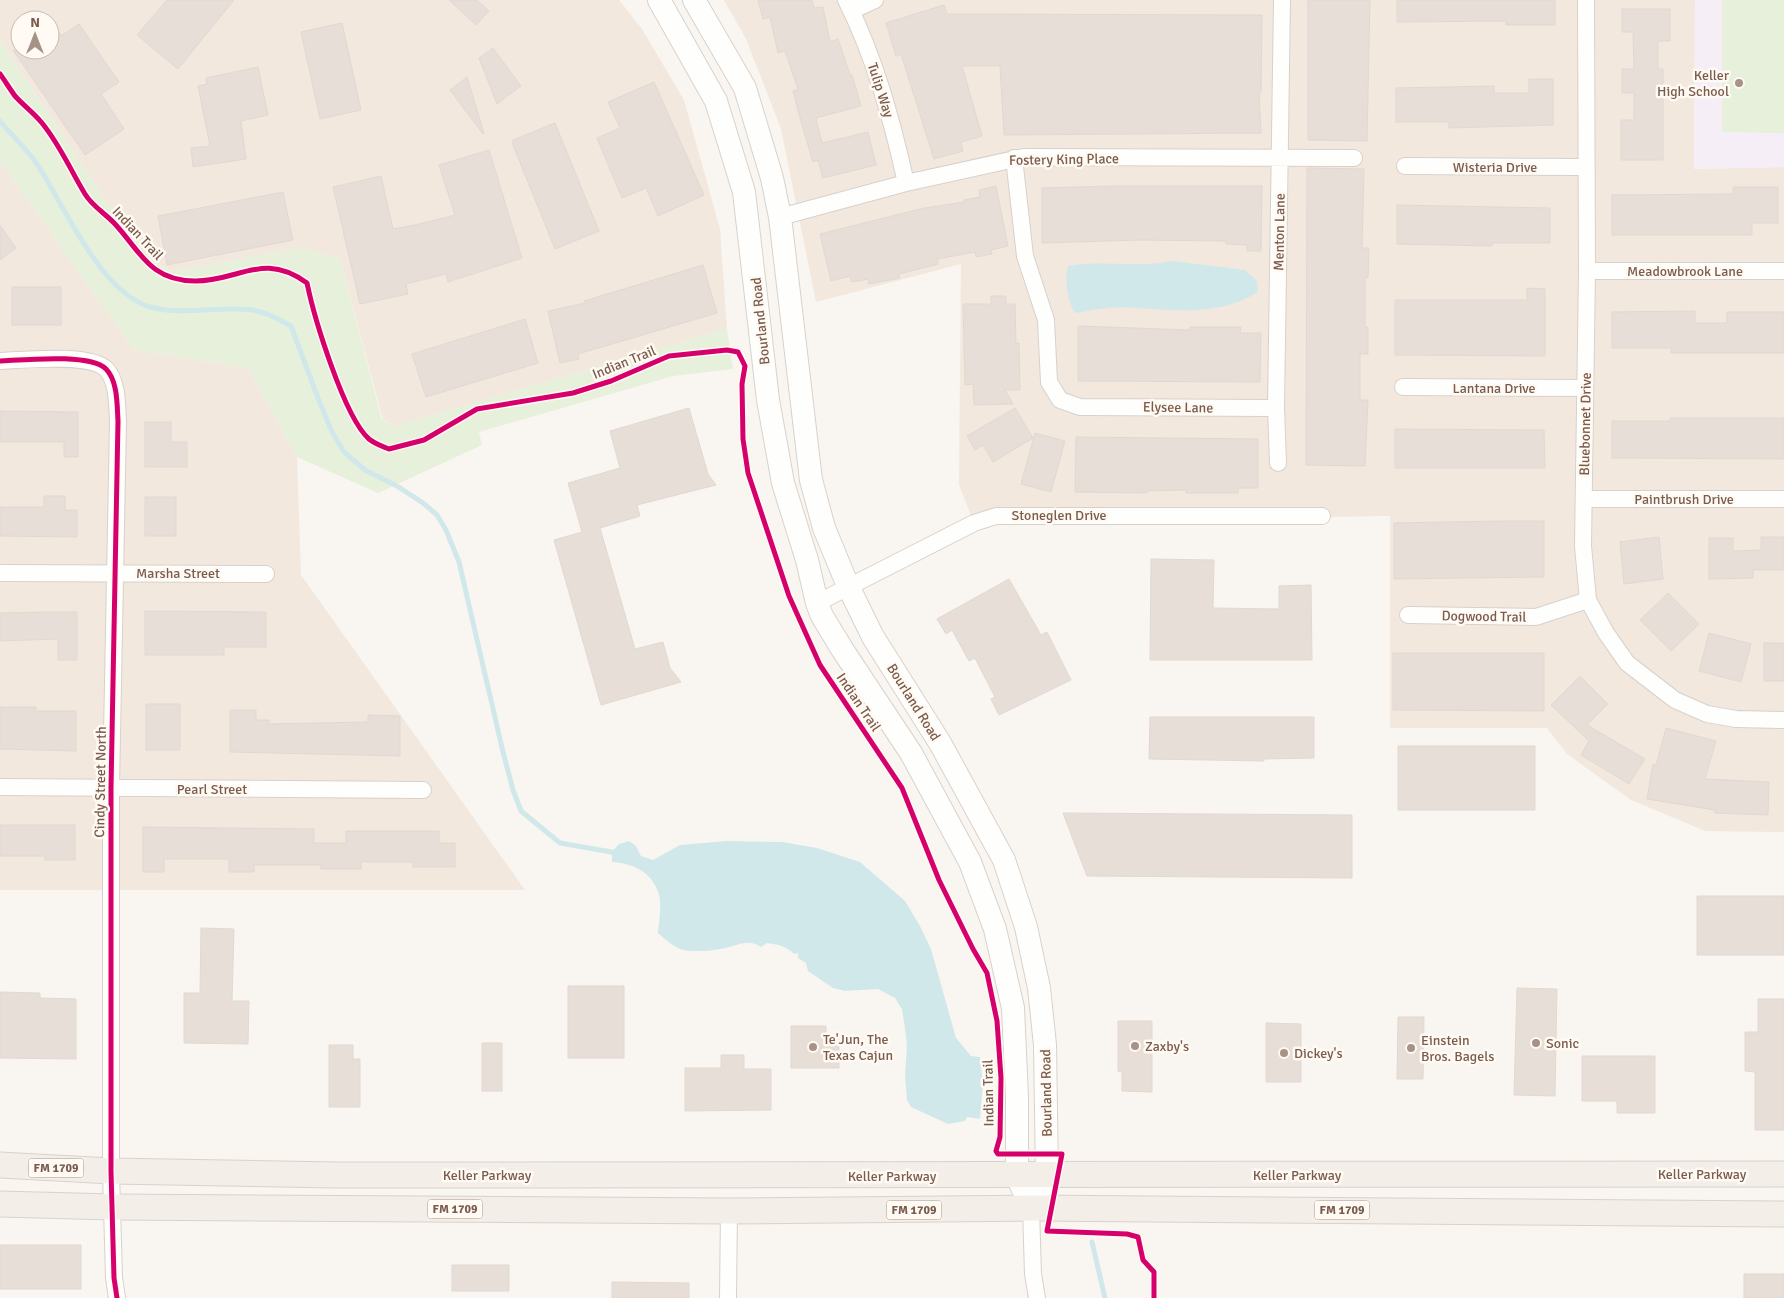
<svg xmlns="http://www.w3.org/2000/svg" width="1784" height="1298" viewBox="0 0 1784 1298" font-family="Signika,sans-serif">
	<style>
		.residential { fill: #f2e8de; fill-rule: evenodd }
		.education { fill: #f6eef6 }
		.green { fill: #e7f0db }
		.water { fill: #d0e8ea }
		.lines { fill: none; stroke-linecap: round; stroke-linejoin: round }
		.stream { stroke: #d0e8ea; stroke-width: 5 }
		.building { fill: #e6ded7; stroke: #e2d8d2 }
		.minor-casing { stroke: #d7d1cb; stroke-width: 18 }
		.secondary-casing { stroke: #d9d2cb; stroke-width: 24 }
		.primary-casing { stroke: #dad1cc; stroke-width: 27 }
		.minor { stroke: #fefefd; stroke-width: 16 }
		.secondary { stroke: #fefefd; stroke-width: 22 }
		.primary { stroke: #f3eee8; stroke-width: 25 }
		.cycleway-casing { stroke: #fffaf3; stroke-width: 8 }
		.cycleway { stroke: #d6006c; stroke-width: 5 }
		.poi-dot { fill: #a69286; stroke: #fffaf3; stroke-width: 2 }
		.labels { text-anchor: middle; stroke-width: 5; stroke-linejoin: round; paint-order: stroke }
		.shield { fill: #fffaf3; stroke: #a28b7f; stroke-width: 1 }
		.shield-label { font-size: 12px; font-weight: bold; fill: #7a5c4d }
		.poi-label { font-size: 14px; fill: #7a5c4d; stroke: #fffaf3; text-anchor: start }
		.street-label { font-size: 14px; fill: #7a5c4d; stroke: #fffaf3 }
	</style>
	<rect width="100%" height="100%" fill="#f9f5f0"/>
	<path class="residential" d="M0,0H619L642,29L684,100L720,229L727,329L395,426L383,420L340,259L301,248L174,271L161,266L114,213L0,40ZM20,20H50V50H20Z
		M724,0H1695L1694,169L1784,167V832L1705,831L1631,800L1567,754L1547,728H1390V516L974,523L959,485L961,264L816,302L781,129L746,39Z
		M0,161L134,350L248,368L297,457L301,575L525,890H0Z"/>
	<path class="education" d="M1695,0H1784V167L1694,169Z"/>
	<path class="green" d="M1722,0H1784V133L1722,132Z
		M0,40L114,213L161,266L174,271L301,248L340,259L382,420L394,426L727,329L733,369L673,376L479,432L482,445L378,493L297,457L248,368L134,350L0,161Z"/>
	<path class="water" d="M1172,261L1245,270L1257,281L1258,292C1222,315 1179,311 1138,308C1117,306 1096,309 1076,313C1068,307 1064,276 1068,266C1103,260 1138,268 1172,261Z
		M629,841L636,846L641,856L653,860L680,845L728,841L782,842L817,848L860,862L905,901L920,926L931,949L956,1038L971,1056L980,1057L983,1084L980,1119L967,1117L965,1121L948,1124L911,1107L907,1100L905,1075L907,1045L905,1028L902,1009L895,998L878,989L845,991L833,988L808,971L806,963L798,958V953L794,954C788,947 777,944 767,943L761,947C748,937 734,947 720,949C713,951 690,952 684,950C674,948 665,939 658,933C659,920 663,901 657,889C649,870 630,863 612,862V852L619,844Z"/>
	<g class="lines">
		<path class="stream" d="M0,121C12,136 26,148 37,164C64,205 102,297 154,308C186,315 219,306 252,310C266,312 278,319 291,326L318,398L332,432L344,452L365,470L397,486L423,503L437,515L446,530L459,562L503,752L513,790L521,811L560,843L617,853
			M1092,1242L1105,1298"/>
	</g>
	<path class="building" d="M167,0H234L178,69L137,35Z
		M449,0H477L489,11L476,25Z
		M758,0H812L814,8L823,7L830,42L838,39L850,75H852L861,106L816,118L822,143L868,132L876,165L823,178L818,160L813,162L802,125L793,91L798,89L785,51L778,53L770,17L763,19Z
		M1308,0H1370L1367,141L1308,140Z
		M1397,0H1555V25H1506V21L1397,22Z
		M944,5L947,14L1262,15L1261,92H1259L1261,133L1004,135L1000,66H962L982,136L961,142L963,151L934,159L901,54L896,56L886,23Z
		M1622,9H1670V41H1658V69H1663V160H1621V120H1634V93H1622V69H1634L1633,32H1622Z
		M50,20L61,36L79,24L119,82L101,94L124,129L85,155L13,50H50Z
		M342,23L361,110L320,119L301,32Z
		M493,48L521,86L497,104L479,58Z
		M258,67L268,115L241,121L246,159L193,167L191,148L210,146L198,86L207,84L206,78Z
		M467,77L484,133L483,134L450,90Z
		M1529,79H1553V125L1449,128V122H1396V88L1494,86V93H1529Z
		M654,82L704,195L658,216L646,188L622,198L597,138L620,128L608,102Z
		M555,123L599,231L555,249L513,145V140Z
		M489,150L522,258L448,282L446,274L406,284L408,294L360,304L333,187L381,176L393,229L415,225L455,215L439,165Z
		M1307,168L1364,169L1362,248H1369L1368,278H1365V327H1368V354H1360V400H1368L1365,466L1306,465Z
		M996,186L1008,246L991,250L992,254L976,257L975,252L937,259L938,264L899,274L900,278L869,284L868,279L852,282L850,276L831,281L820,234L924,208L965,202L964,200L980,197L979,190Z
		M1114,186H1262L1261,251H1247V245L1226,244V241L1140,240L1042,243V188Z
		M1733,187H1778V223H1752V235H1612V195L1733,194Z
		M283,192L293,240L167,265L158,216Z
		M1397,205L1550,208V243H1492V246L1397,244Z
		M0,225L16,248L0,260Z
		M703,265L717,313L578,354L579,359L560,363L548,311L585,303L584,301Z
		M12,287H61V325H12Z
		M1527,288L1545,289V356L1395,355V300H1527Z
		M991,296H1006V304H1015L1016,344L1019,343L1020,390H1005L1013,404L974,405L973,384L965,385L963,304H991Z
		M1695,311V323H1727V312H1784V353H1671V348H1612V312Z
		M525,319L538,363L426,397L412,354Z
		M1078,326L1190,330V327H1241L1240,333H1261L1260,382L1078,381Z
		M689,408L708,474L716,485L637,505L640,516L600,528L635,649L663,642L670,668L681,682L601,705L554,540L582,532L568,483L620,468L610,431Z
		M1015,408L1033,438L993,462L983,445L975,450L967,436Z
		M0,411L78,412V457H64V442H0Z
		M1670,418H1784V459L1612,458V421H1670Z
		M145,422H171V442H187V467H145Z
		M1395,429L1544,430L1545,468H1395Z
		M1035,433L1065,441L1051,492L1021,484Z
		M1076,437L1258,439V488H1238V493H1186V490L1147,491V493L1075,492Z
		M44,496H65V510H77V537L0,536V507H44Z
		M145,497H176V536H145Z
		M1502,521H1544V577L1394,579V523Z
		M1659,537L1663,579L1624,584L1620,542Z
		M1761,537H1784V570H1753V578L1709,579V538H1733V551L1761,550Z
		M1151,559L1214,560L1213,608L1279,609V586L1311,585L1312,660H1150Z
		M1009,579L1041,635L1047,632L1071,680L999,715L991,699L995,697L975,658L969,661L952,630L946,634L937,619Z
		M1668,593L1699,624L1671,651L1640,620Z
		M145,611L266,612V647H224V655H145Z
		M47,612H77V660H58V639L0,641V613Z
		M1709,633L1751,644L1741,682L1699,671Z
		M1764,643H1784V681H1764Z
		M1393,653H1544V711L1393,710Z
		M1580,676L1608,704L1587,725L1645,759L1629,784L1581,755L1589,741L1551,705Z
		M146,704H180V750H146Z
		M0,707H36V711H76V751L0,749Z
		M230,710H256V720H269V724L368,722V715L400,716V756L230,752Z
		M1150,717H1314V758L1264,759V761L1149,759Z
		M1666,728L1716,741L1705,779L1769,782L1768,815L1715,813V810L1647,799L1653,764L1656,765Z
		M1398,746H1535V810H1398Z
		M1063,813L1352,815V878L1087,876Z
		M0,825H75V860H45V856H0Z
		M143,827L314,829V843H346V831H439V843H455V867H413V862H361V869H321V865H254V872H229V859H164V872H143Z
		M1697,896H1784V955H1697Z
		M201,928L234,929L232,1001H249L248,1044L184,1043V993H200Z
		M568,986H624V1058H568Z
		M1517,988L1557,989L1555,1096L1514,1095Z
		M0,992L40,993V998L76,999V1059L0,1058Z
		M1758,999H1784V1130H1755V1072L1745,1071V1032H1758Z
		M1398,1017H1424L1423,1079H1397Z
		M1118,1021H1152V1092L1122,1091V1072L1118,1071Z
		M1266,1023L1301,1024V1082H1266Z
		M791,1026H826V1038H839V1068H791Z
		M482,1043H502V1091H482Z
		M329,1045H353V1059H360V1107H329Z
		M721,1055H744V1069H771V1110L685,1111V1068H721Z
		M1582,1056H1655V1113H1617V1101H1582Z
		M0,1245H81V1289H0Z
		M452,1265H509V1291H452Z
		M1744,1274H1784V1298H1744Z
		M612,1282L689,1283V1298H612Z"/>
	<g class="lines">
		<g class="minor-casing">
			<path id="minor" d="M846,0C875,58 892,120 906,183
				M1586,0L1587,271L1583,546L1588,600L1606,633L1627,663L1675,700L1707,714L1736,719L1784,720
				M851,11L875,0
				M1014,158L1025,256L1046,320L1049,382L1060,400L1080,407L1276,408
				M1405,166L1585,167
				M780,217L906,183L1024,157L1354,158
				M1587,271H1784
				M0,361C23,360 90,353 106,369C118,381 117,406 118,421L111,788V1171L114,1278L117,1298
				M1403,387L1585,388
				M1278,463L1276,408L1282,0
				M1584,499H1784
				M0,573L266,574
				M817,603L974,523L996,516H1322
				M1408,615L1536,617L1588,600
				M0,787L423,790
				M1031,1208L1033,1274L1037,1298
				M728,1298L729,1211"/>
		</g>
		<g class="secondary-casing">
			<path id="secondary" d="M659,0L716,101L744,192L768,400L783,483L807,560L817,603L822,616L842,649L911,753L970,862L995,929L1013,1008L1017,1097V1176L1031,1208
				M694,0L745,88L772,178L780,217L811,480L824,528L848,586L873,637L940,743L1004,860L1026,927L1039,988L1045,1045L1047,1176L1031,1208"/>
		</g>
		<g class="primary-casing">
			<path id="primary" d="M0,1165L111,1171L336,1175L1784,1174
				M0,1204L113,1207L729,1211L1031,1208L1784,1214"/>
		</g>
		<use href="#minor" class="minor"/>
		<use href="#secondary" class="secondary"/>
		<use href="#primary" class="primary"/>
		<g class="cycleway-casing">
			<path id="cycleway" d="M0,74C5,81 10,89 15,96C23,105 34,113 42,123C60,145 71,171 85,194C92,206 106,214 115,224C140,251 150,281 195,281C240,281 263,251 307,283C314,317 344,417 369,439C375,444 382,446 389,449L424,440L477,409L573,393L611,381L669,356L727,350L738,352L745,366L742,384L743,439L748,473L789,596L820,665L902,788L939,880L973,949L987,973L997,1021L1001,1078L1000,1137L996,1151L998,1154H1062L1047,1231L1127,1234L1138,1237L1143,1260L1154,1272V1298
				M0,361C23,360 90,353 106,369C118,381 117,406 118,421L111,788V1171L114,1278L117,1298"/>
		</g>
		<use href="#cycleway" class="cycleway"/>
	</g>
	<g class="poi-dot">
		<circle cx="1739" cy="83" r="5"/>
		<circle cx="1536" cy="1043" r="5"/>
		<circle cx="1135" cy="1046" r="5"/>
		<circle cx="813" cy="1047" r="5"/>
		<circle cx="1411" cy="1048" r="5"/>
		<circle cx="1284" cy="1053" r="5"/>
	</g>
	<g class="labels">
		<g class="shield">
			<rect x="28.5" y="1158.5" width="55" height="19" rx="4"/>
			<rect x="427.5" y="1199.5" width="55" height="19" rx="4"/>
			<rect x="886.5" y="1200.5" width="55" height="19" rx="4"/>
			<rect x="1314.5" y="1200.5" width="55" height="19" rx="4"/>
		</g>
		<g class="shield-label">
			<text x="56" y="1172">FM 1709</text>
			<text x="455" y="1213">FM 1709</text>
			<text x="914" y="1214">FM 1709</text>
			<text x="1342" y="1214">FM 1709</text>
		</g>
		<g class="poi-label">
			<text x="1729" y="80" text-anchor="end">Keller<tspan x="1729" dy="16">High School</tspan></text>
			<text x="823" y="1044">Te'Jun, The<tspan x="823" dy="16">Texas Cajun</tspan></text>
			<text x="1421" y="1045">Einstein<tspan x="1421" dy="16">Bros. Bagels</tspan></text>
			<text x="1546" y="1048">Sonic</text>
			<text x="1145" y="1051">Zaxby's</text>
			<text x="1294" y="1058">Dickey's</text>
		</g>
		<g class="street-label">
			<text transform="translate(881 90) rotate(72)" y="5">Tulip Way</text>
			<text transform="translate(1064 159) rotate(-1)" y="5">Fostery King Place</text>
			<text x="1495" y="172">Wisteria Drive</text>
			<text transform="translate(1279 232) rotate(-89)" y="5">Menton Lane</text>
			<text transform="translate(138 233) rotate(47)" y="5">Indian Trail</text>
			<text x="1685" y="276">Meadowbrook Lane</text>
			<text transform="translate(760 321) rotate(-96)" y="5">Bourland Road</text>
			<text transform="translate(624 362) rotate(-22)" y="5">Indian Trail</text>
			<text x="1494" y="393">Lantana Drive</text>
			<text transform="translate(1178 407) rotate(1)" y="5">Elysee Lane</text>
			<text transform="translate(1585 424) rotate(-89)" y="5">Bluebonnet Drive</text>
			<text x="1684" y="504">Paintbrush Drive</text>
			<text x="1059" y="520">Stoneglen Drive</text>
			<text x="178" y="578">Marsha Street</text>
			<text transform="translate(1484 616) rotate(1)" y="5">Dogwood Trail</text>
			<text transform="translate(859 702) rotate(56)" y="5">Indian Trail</text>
			<text transform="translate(914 702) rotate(58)" y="5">Bourland Road</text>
			<text transform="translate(100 782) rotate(-89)" y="5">Cindy Street North</text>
			<text x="212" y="794">Pearl Street</text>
			<text transform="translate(988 1093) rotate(-91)" y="5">Indian Trail</text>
			<text transform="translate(1046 1093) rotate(-91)" y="5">Bourland Road</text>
			<text x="1702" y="1179">Keller Parkway</text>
			<text x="487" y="1180">Keller Parkway</text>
			<text x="1297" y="1180">Keller Parkway</text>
			<text x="892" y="1181">Keller Parkway</text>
		</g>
	</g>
	<g transform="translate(35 35)"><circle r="24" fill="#fffaf3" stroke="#cabbb1"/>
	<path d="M0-4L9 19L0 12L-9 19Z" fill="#a69286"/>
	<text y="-8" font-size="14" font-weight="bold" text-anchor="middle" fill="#7a5c4d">N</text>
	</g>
</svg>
